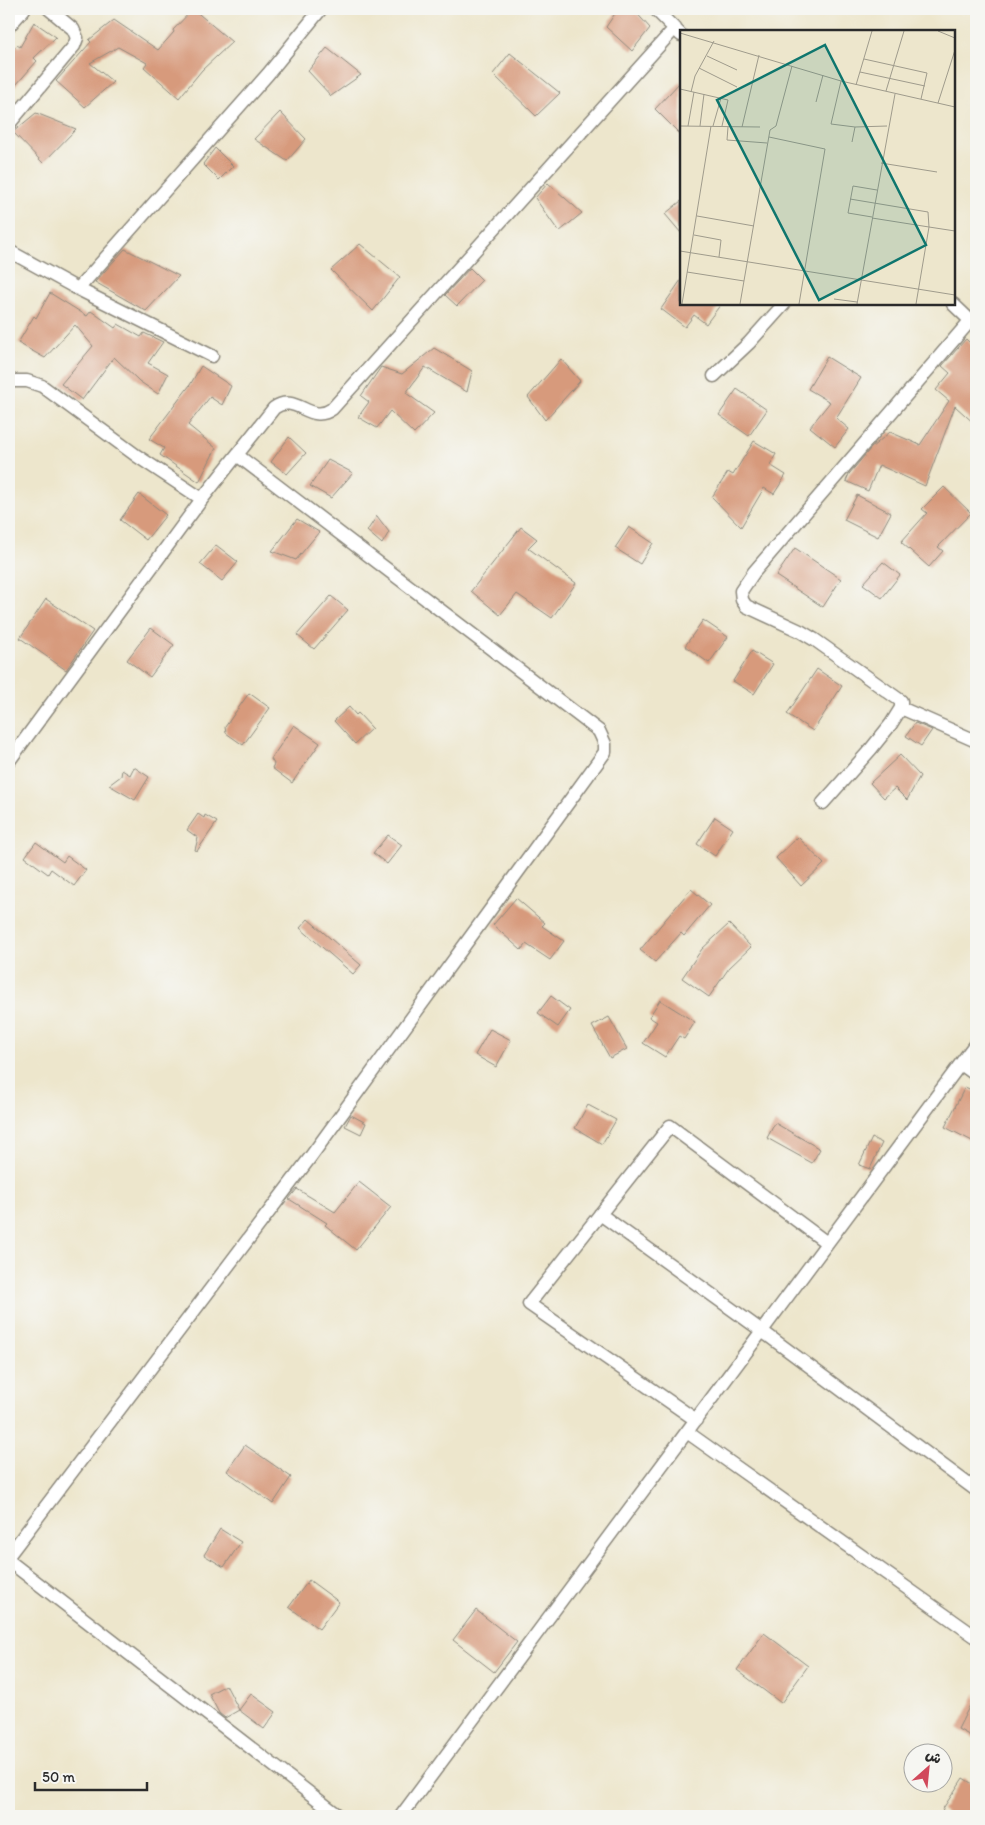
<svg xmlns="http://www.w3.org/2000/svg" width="985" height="1825" viewBox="0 0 985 1825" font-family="Itim,'Playpen Sans Arabic',sans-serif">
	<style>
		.building { fill: #d79a7c }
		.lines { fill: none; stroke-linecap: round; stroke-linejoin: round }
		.minor-casing { stroke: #8c887c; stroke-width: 15 }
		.minor { stroke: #fff; stroke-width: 12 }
		.inset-road { fill: none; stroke: #9f9b8c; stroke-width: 1 }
		.view { fill: #0f766e; fill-opacity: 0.15; stroke: #0f766e; stroke-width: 2.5 }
		.inset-edge { fill: none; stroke: #2b2b2b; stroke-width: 2.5 }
	</style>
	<rect width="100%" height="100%" fill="#f6f6f2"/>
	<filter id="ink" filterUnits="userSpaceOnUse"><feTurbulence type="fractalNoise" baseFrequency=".02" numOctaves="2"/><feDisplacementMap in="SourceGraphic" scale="10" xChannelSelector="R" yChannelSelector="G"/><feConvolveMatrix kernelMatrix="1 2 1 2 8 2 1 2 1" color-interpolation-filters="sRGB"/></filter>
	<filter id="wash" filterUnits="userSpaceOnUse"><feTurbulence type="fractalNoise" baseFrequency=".0096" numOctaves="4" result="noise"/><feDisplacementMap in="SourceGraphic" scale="20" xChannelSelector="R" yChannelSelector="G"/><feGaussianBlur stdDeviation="1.12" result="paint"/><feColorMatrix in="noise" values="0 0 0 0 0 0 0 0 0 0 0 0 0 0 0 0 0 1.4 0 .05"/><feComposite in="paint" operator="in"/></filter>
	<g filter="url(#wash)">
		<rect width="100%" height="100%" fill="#ede6cc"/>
		<g id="blocks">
			<path class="building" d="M193,9L232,42L202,70L179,98L144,67L147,63L118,47L90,63L113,82L85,107L56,81L91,42L89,40L114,20L158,50L174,32L173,30Z
				M618,9H633L650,28L632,51L606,27Z
				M34,22L56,37L34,58L37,61L9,93V54L17,45L20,47Z
				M327,48L361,75L331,96L308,71Z
				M510,53L560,93L536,116L493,74Z
				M681,81V135L655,109Z
				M280,112L306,139L287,161L254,139Z
				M36,113L76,129L43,163L13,132Z
				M215,148L233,166L219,180L203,164Z
				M548,183L582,213L559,232L535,198Z
				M681,201V233L665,214Z
				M360,244L400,277L373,311L331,270Z
				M125,249L179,276L146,311L95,282Z
				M470,268L482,280L457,306L445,295Z
				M681,280V304H721L706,324L694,315L685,327L661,309Z
				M50,293L87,316L91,311L115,328L118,324L141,337L144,333L163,342L148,363L168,374L158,394L139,381L114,357L82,400L61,384L93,346L75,325L45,358L18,343L34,316L36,318Z
				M966,339L976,349V425L955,406L925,486L879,465L868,491L846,481L849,474L871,448L890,432L920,445L949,401L936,390L950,373L942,366Z
				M434,348L472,371L467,392L425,367L406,393L434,413L414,434L390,411L377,428L358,417L369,402L361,396L381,367L402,374Z
				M827,357L861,378L836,418L849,429L835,447L810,427L830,402L808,389Z
				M561,359L580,381L545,420L528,397Z
				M201,366L231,386L222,405L210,397L188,425L216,448L199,482L160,455L164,448L149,439L190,385Z
				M737,389L767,410L749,436L719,415Z
				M289,437L306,453L287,474L271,462Z
				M754,441L776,454L770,465L786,475L774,494L764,488L741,527L712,497L728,472L733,475Z
				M328,460L353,473L331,498L310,486Z
				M944,487L971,513L938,547L943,551L929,567L901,542L927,513L922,509Z
				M139,494L166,515L146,540L120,520Z
				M857,495L891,513L878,537L844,520Z
				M377,516L389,532L382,544L367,531Z
				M297,519L319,532L296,560L272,551Z
				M521,527L537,539L528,548L576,583L552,618L517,594L500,615L471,591Z
				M629,527L653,543L640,564L615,548Z
				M216,545L238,562L222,581L200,564Z
				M795,548L841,579L823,607L776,576Z
				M883,562L900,575L882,598L863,584Z
				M331,596L348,610L314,649L297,635Z
				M46,599L93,631L66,670L20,638Z
				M703,620L728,637L709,663L685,646Z
				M151,628L174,645L150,677L127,660Z
				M752,651L773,664L754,694L733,681Z
				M817,669L842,686L813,731L787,714Z
				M249,693L270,708L243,745L226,733L225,727Z
				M349,707L356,715L358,713L372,728L355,744L334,721Z
				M915,723L932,730L921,746L906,736Z
				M294,725L320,743L292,783L272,768L274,764L271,759Z
				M900,755L920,776L907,800L895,788L884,798L870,783Z
				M134,767L149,777L135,800L109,785L121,776L122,770L130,775Z
				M198,814L204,818L205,815L217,822L197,851L195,850L198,838L187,830Z
				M715,817L733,829L715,856L697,844Z
				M388,835L402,845L387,864L373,853Z
				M798,837L824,864L801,886L776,858Z
				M36,842L63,862L67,856L86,870L74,886L51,869L48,874L25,857Z
				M691,889L710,905L684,936L681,933L655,962L640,950Z
				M516,898L545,923L542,926L564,941L550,960L526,944L521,950L493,925Z
				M308,919L361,965L353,974L300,928Z
				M729,924L751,947L729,968L709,997L682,978L702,949Z
				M551,996L570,1010L558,1027L538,1013Z
				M660,1000L695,1022L684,1039L679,1036L665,1057L643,1043L657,1022L649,1017Z
				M609,1017L627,1049L610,1058L592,1026Z
				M490,1029L511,1040L496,1067L475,1055Z
				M965,1087L976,1092V1143L945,1127Z
				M588,1105L616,1120L602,1144L575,1128Z
				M351,1115L366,1123L361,1134L345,1126Z
				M775,1123L820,1149L812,1163L767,1138Z
				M872,1138L882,1143L870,1169L859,1165Z
				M359,1182L391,1207L356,1250L325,1225L327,1223L289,1199L297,1189L335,1212Z
				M245,1445L291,1477L273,1504L227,1471Z
				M220,1529L241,1542L224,1567L204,1555Z
				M309,1580L339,1602L319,1629L289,1607Z
				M476,1610L517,1642L494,1672L453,1640Z
				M764,1633L808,1666L781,1703L737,1670Z
				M226,1685L239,1710L225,1718L219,1713L209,1694Z
				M976,1693V1739L958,1729Z
				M251,1694L276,1712L264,1729L239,1710Z
				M963,1778L976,1786V1816H951L942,1810Z"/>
		</g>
	</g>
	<g filter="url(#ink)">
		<use href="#blocks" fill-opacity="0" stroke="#8c887c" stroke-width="1"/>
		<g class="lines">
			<g class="minor-casing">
				<path id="minor" d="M655,9L681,35
					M9,26L24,9
					M9,124L74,46L77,38L73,29L49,9
					M9,251L78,289L212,356
					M78,289L268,74L321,9
					M953,304L976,326
					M714,376L749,343L784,304
					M9,381H27L42,386L137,456L202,499
					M901,708L976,741
					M9,761L202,499L274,408C296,392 310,425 332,409L675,28
					M823,803L871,749L891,724L901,708V701L815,640L800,631L746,606L742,600L741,591L754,572L970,321
					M961,1064L976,1075
					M600,1214L762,1331L976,1490
					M696,1420L529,1304L670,1126L827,1243
					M687,1432L976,1637
					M9,1555L309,1159L605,752V744L599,731L237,455
					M9,1561L339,1816
					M401,1816L976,1043"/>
			</g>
			<use href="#minor" class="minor"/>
		</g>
	</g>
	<g transform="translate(680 30)">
		<rect width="275" height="275" fill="#ede6cc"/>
		<path class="inset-road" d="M258,1L275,8M0,3L161,51L275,77M27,26L57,40M184,29L247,43L241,69M19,38L57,57M180,42L245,56M161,51L151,94L175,97L172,112M176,55L192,1M0,59L48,70L42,96M206,61L224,1M11,62L15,46L34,11M136,72L143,45M258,73L275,20M0,96L80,97M8,96L14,62M20,96L24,64M33,96L41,68M48,97L47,110L87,113M62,97L79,25M175,97L207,96M89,107L145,119L119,274M201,133L257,142M170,169L248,182L249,197L275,201M17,186L74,196M192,187L168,183L173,156L197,160M192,188L249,197L236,274M14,205L41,210L39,227M0,221L275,265M7,242L64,251M154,269L177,272M2,274L31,96M60,274L90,100L96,96L112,36M177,274L215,64"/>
		<path class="view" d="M145,15L246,215L139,270L37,70Z"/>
		<rect width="275" height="275" class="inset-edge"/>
	</g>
	<rect width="985" height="1825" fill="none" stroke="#f6f6f2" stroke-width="30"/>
	<g transform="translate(928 1768) rotate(27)"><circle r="24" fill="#f6f6f2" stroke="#a5a5a2"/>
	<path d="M0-4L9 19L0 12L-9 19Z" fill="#d1495b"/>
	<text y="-8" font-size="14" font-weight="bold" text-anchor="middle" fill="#2b2b2b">ش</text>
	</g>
	<path d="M35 1782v8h112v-8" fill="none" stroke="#2b2b2b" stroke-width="2.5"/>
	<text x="42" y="1782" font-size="15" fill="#2b2b2b" stroke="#f6f6f2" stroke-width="4" paint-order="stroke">50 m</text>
</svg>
